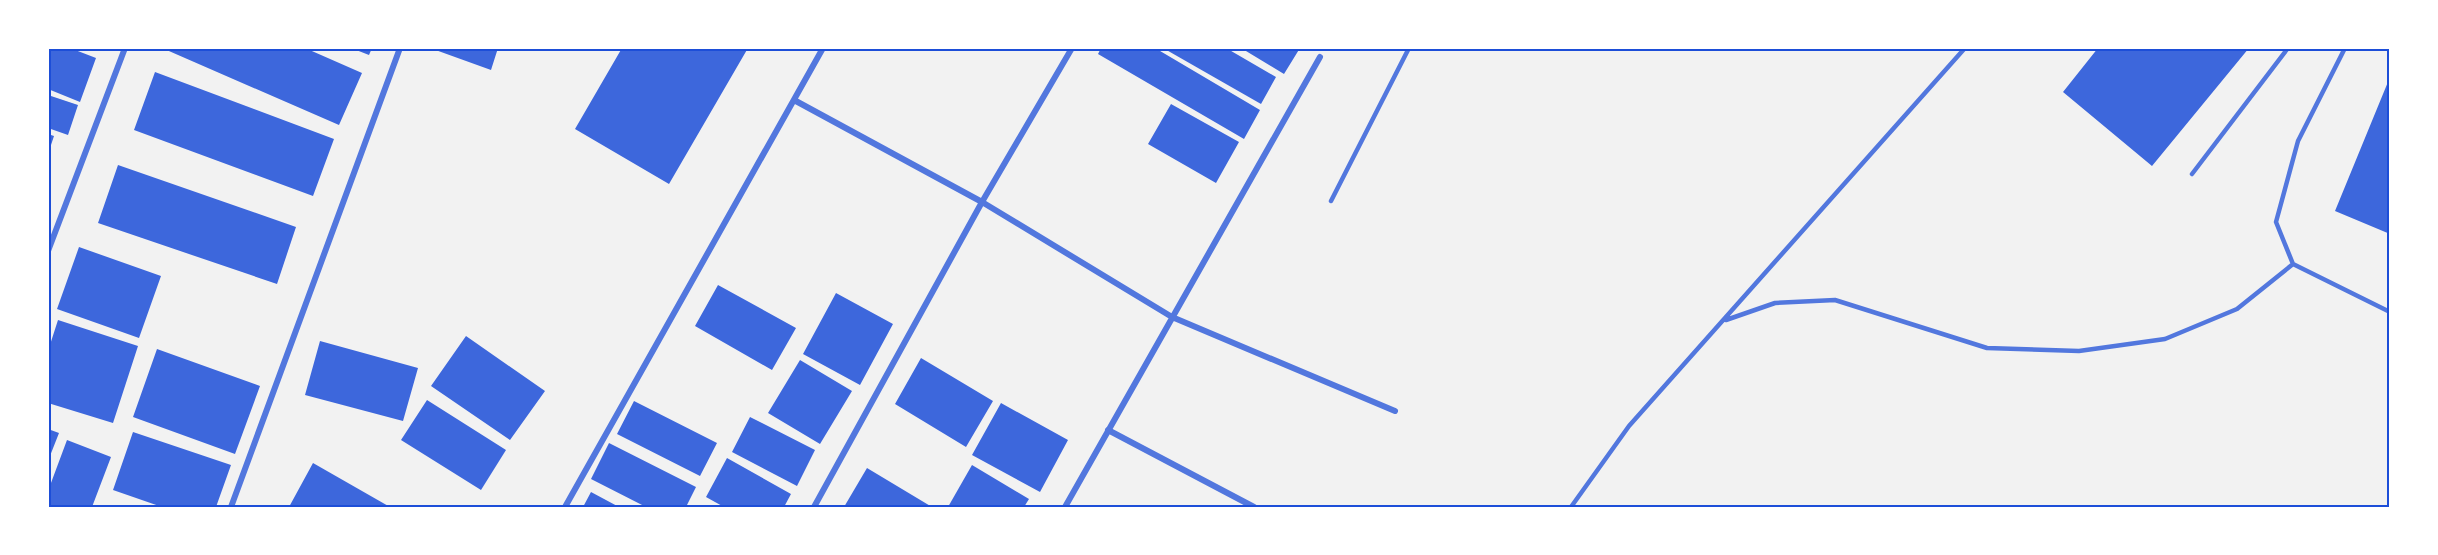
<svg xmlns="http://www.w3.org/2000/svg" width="2438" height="555" viewBox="0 0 2438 555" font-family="'Titillium Web',sans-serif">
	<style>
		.building { fill: #3d67dc }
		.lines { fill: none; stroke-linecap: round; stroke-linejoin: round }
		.service { stroke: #5277de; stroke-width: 4.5 }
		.minor { stroke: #5277de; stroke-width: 6 }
		.neatline { fill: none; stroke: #1d4ed8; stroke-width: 2 }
	</style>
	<rect width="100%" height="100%" fill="#f2f2f2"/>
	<path class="building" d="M48,48H70L96,58L80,102L48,89Z
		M162,48H305L362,73L339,125Z
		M351,48H372L369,55Z
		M430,48H498L491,70Z
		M622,48H748L669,184L575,129Z
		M1101,48H1155L1260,110L1244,139L1098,54Z
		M1163,48H1226L1276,77L1261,104Z
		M1241,48H1300L1284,74Z
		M2098,48H2249L2152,166L2063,92Z
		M155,72L334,139L313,196L134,130Z
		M2390,77V234L2335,211Z
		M48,95L78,105L68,135L48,128Z
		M1171,104L1239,142L1216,183L1148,144Z
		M48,134L54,136L48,154Z
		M118,165L296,227L277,284L98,223Z
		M79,247L161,276L139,338L57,309Z
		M718,285L796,328L772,370L695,326Z
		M836,293L893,324L860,385L803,354Z
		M58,320L138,346L113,423L48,403V351Z
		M466,336L545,391L510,440L431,386Z
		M320,341L418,368L403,421L305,395Z
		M157,349L260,386L235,454L133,417Z
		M921,358L993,401L966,447L895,404Z
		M800,360L852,391L820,444L768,413Z
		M427,400L506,450L481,490L401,440Z
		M634,401L717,443L700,476L617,434Z
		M1001,403L1068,440L1040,492L972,455Z
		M750,417L815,450L797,486L732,452Z
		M48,429L59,433L48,461Z
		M133,432L231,465L216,507H162L113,490Z
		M67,440L111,457L92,507H48V491Z
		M609,443L696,487L686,507H646L591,479Z
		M727,458L791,494L784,507H724L706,497Z
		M313,463L390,507H289Z
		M972,465L1029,499L1024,507H948Z
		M867,468L932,507H844Z
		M591,492L619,507H583Z"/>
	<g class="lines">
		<path class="service" d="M2345,48L2298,141L2276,222L2293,264L2390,312
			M2192,174L2288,48
			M1331,201L1409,48
			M1726,320L1775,303L1835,300L1987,348L2079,351L2165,339L2237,309L2293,264
			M1571,507L1629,426L1965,48"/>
		<path class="minor" d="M794,100L982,202L1172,317L1395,411
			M48,251L125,48
			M1108,430L1254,507
			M231,507L400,48
			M565,507L823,48
			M814,507L982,202L1072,48
			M1065,507L1320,57"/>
	</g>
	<rect width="2438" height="555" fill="none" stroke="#ffffff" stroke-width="99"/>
	<rect x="50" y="50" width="2338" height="456" class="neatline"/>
</svg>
